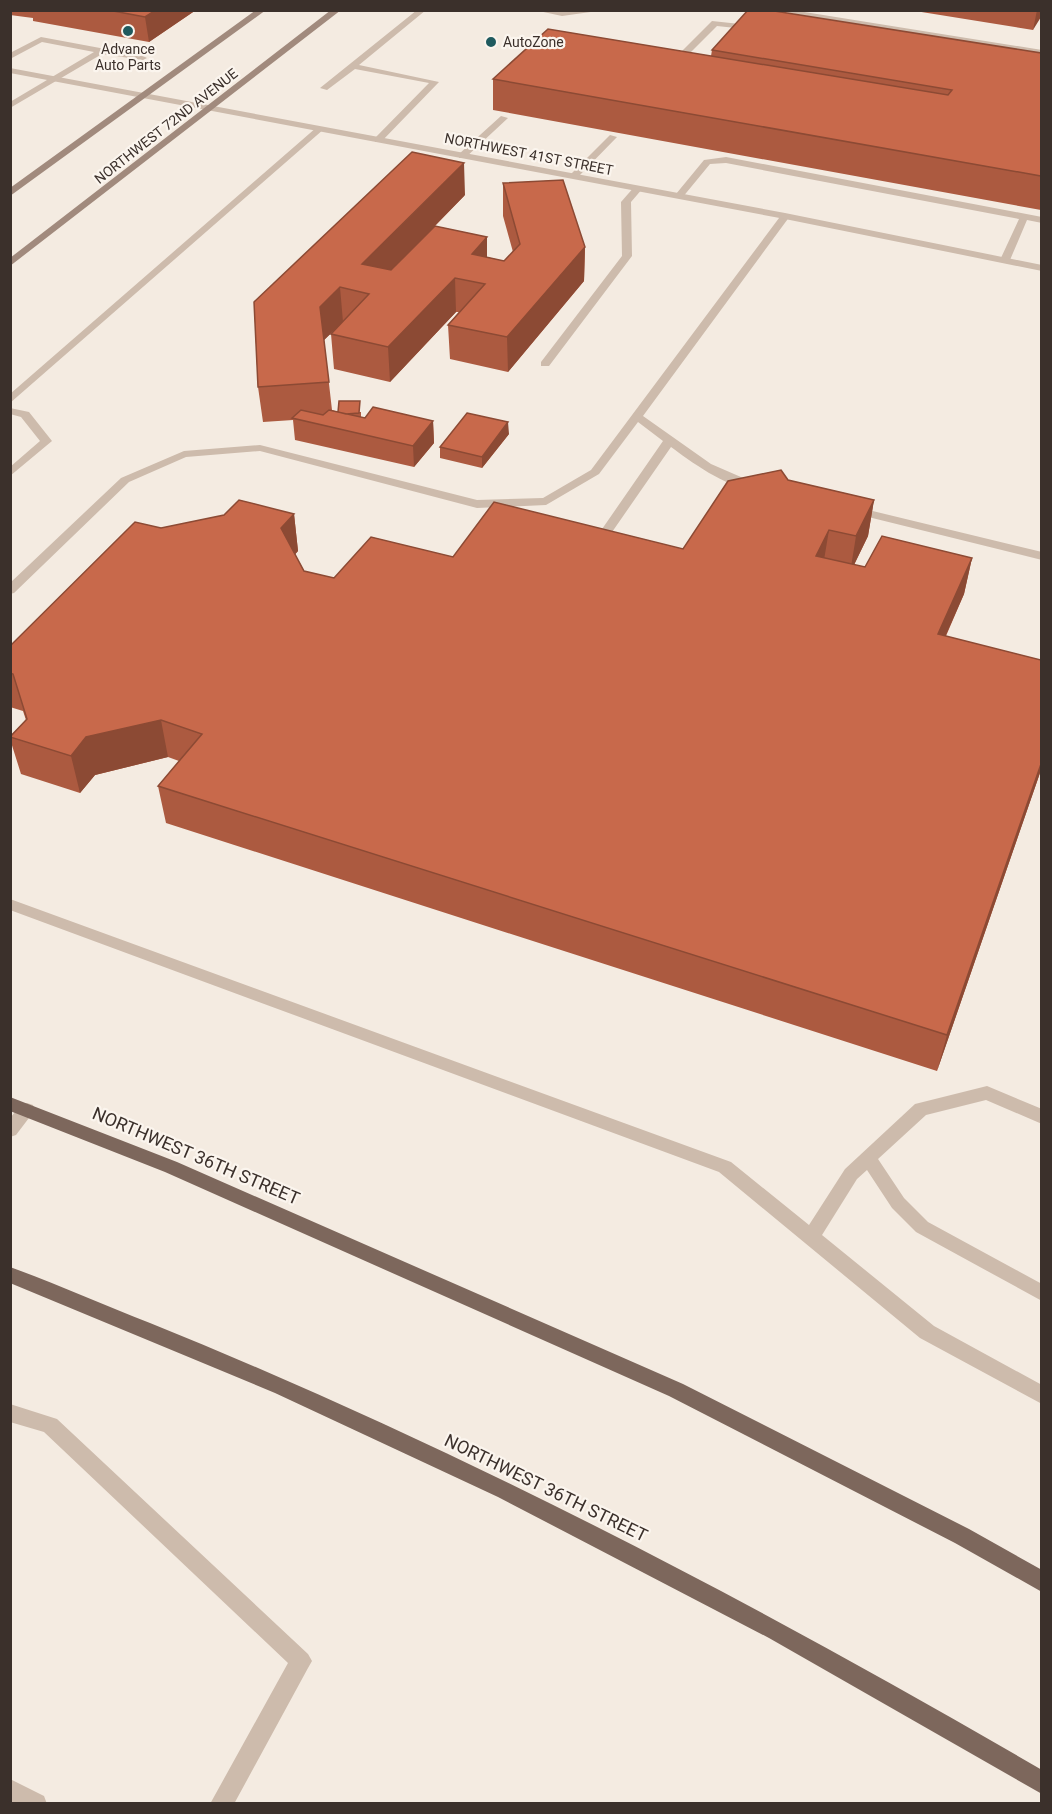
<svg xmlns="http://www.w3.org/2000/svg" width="1052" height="1814" viewBox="0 0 1052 1814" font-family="Roboto,sans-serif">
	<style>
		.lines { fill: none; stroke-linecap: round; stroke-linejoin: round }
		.service { fill: #cdbbac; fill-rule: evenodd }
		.minor { fill: #cdbbac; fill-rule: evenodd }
		.secondary { fill: #a18a7d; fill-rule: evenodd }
		.primary { fill: #7d675c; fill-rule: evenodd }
		.wall { fill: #ac5a40 }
		.shaded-wall { fill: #8c4a34 }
		.building { fill: #c8694b; stroke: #8c4a34; stroke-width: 1.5 }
		.poi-dot { fill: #1f5a5e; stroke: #fbf5ee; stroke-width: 2 }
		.labels { text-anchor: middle; stroke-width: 4.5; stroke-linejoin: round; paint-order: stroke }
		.far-poi-label { font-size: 14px; fill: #3b302b; stroke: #fbf5ee; text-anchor: start }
		.far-street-label { font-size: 14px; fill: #3b302b; stroke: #fbf5ee }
		.near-street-label { font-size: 18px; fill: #3b302b; stroke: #fbf5ee }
	</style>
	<rect width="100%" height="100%" fill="#f4ebe1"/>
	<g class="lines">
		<path class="service" d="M417,10H426L359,65L439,82L381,142H375V138L429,83L355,69L327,90L320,88Z
			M534,10H605L562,16Z
			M749,10H757L745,29L717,26L675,68H669V64L712,21L740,24Z
			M41,37L143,56L147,58L143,60L102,54L10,108V102L94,52L42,42L10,59V53Z
			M501,116L508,118L465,158H459V154Z
			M317,127L324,129L10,403V394Z
			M610,135L617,137L577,178H571V174Z
			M726,157L1042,217V223L1027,220L1010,260L1005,263L1000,260L1019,219L726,163L710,164L682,198H676V194L704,160Z
			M635,186L643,188L631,202L632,256L549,366H541V362L622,256L621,202Z
			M782,214L790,216L643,416L711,464L757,484V488C733,493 690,461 671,447L610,535H602L600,532L663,441L638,422L599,474L546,505L477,508L260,451L186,457L129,482L14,593L10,594V583L121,478L184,451L260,445L477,500L543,498L591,470Z
			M10,408L29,412L52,441L10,476V467L40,441L21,417L10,414Z
			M852,506L1042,552V560L848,512V508Z
			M10,899L731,1162L809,1225L845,1169L915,1104L987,1086L1042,1109V1124L986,1100L926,1115L878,1159L904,1198L928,1222L1042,1284V1301L916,1232L892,1208L867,1170L857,1179L822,1235L934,1326L1042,1385V1404L920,1338L719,1172L10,910Z
			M27,1103L33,1105L35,1110L16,1135L10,1137V1118L21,1105Z
			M10,1404L57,1419L308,1654L312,1661L308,1668L234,1804H210L288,1663L44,1432L10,1422Z
			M10,1779L44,1796L47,1804L10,1802Z"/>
		<path class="minor" d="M770,10H792L1042,50V54Z
			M10,68L785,213L1042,265V271L785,219L10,73Z"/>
		<path class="secondary" d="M256,10H266L10,196V188Z
			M331,10H341L10,266V258Z"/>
		<path class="primary" d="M10,1097L177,1162L683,1384L969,1529L1042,1570V1592L955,1543L669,1396L165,1172L10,1111Z
			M10,1267C57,1284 103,1305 150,1323C459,1448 754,1602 1042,1770V1794L769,1638L498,1497L275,1393L10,1283Z"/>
	</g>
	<path class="wall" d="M10,10H196L149,42L33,21V18L10,15Z
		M909,10H1041L1033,30Z
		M712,50L1041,53V210L493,110V79L711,56Z
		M503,183L585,247L584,281L508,372L450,359L448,325L459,312H456L390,382L334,369L331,334L337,327L324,340L332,410L338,412H361V417L365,418L433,421L434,443L414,467L295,440L293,420L263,422L258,387L254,302L465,195L435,226L487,237V257L504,261L513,252L503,216Z
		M509,434L482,468L440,458V447Z
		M788,480L874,500L868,536L854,565L865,567L972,558L964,594L946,636L1041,770L937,1071L166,823L158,786L179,761L168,757L95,775L80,793L21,774L10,739V736L26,720L23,711L10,707V646L161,528L294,514L298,551L295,554L304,571L334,578L453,557L683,549Z"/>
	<path class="shaded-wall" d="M156,10H196L149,42L145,17Z
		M1037,10H1041V17L1033,30Z
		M464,163L465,195L368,294L362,264Z
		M487,237V271L472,254Z
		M585,247L584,281L508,372L507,337Z
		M455,278L456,312L390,382L388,347Z
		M340,287L343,322L323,341L320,307Z
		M433,421L434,443L414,467L413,446Z
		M508,422L509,434L482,468V457Z
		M874,500L868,536L850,573L856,536Z
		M294,514L298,551L286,565L281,528Z
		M829,530L823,566L816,556Z
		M972,558L964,594L930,671L938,634Z
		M161,720L168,757L95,775L80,793L71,756L86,737Z
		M1041,764V770L937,1071L947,1035Z"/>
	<path class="building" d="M108,10H156L145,17Z
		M748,10H768L1041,53V176L493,79L548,29L948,95L952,90L712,50Z
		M412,152L464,163L362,264L391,270L435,226L487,237L472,254L504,261L520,244L503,183L563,180L585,247L507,337L448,325L485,284L455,278L388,347L331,334L369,294L340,287L320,307L329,382L258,387L254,302Z
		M339,401H360L359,413L346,414L338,412Z
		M373,407L433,421L413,446L292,418L301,410L323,415L329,410L365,418Z
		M467,413L508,422L482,457L440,447Z
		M781,470L788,480L874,500L856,536L829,530L816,556L865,567L882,536L972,558L938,634L1041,660V764L947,1035L158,786L202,734L161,720L86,737L71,756L10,737L27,719L13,674L10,673V646L135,522L161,528L224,515L239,500L294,514L281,528L304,571L334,578L371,537L453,557L494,502L683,549L728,481Z"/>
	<g class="poi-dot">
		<circle cx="128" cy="31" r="6"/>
		<circle cx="491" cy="42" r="6"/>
	</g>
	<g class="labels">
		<g class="far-poi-label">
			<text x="503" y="47">AutoZone</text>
			<text x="128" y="54" text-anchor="middle">Advance<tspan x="128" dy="16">Auto Parts</tspan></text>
		</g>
		<g class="far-street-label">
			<text transform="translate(166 126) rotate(-38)" y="5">NORTHWEST 72ND AVENUE</text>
			<text transform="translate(529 154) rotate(11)" y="5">NORTHWEST 41ST STREET</text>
		</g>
		<g class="near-street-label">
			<text transform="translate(196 1156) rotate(23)" y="6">NORTHWEST 36TH STREET</text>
			<text transform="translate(546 1488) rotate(26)" y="6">NORTHWEST 36TH STREET</text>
		</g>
	</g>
	<rect width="1052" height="1814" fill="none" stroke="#3b302b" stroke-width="24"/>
</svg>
